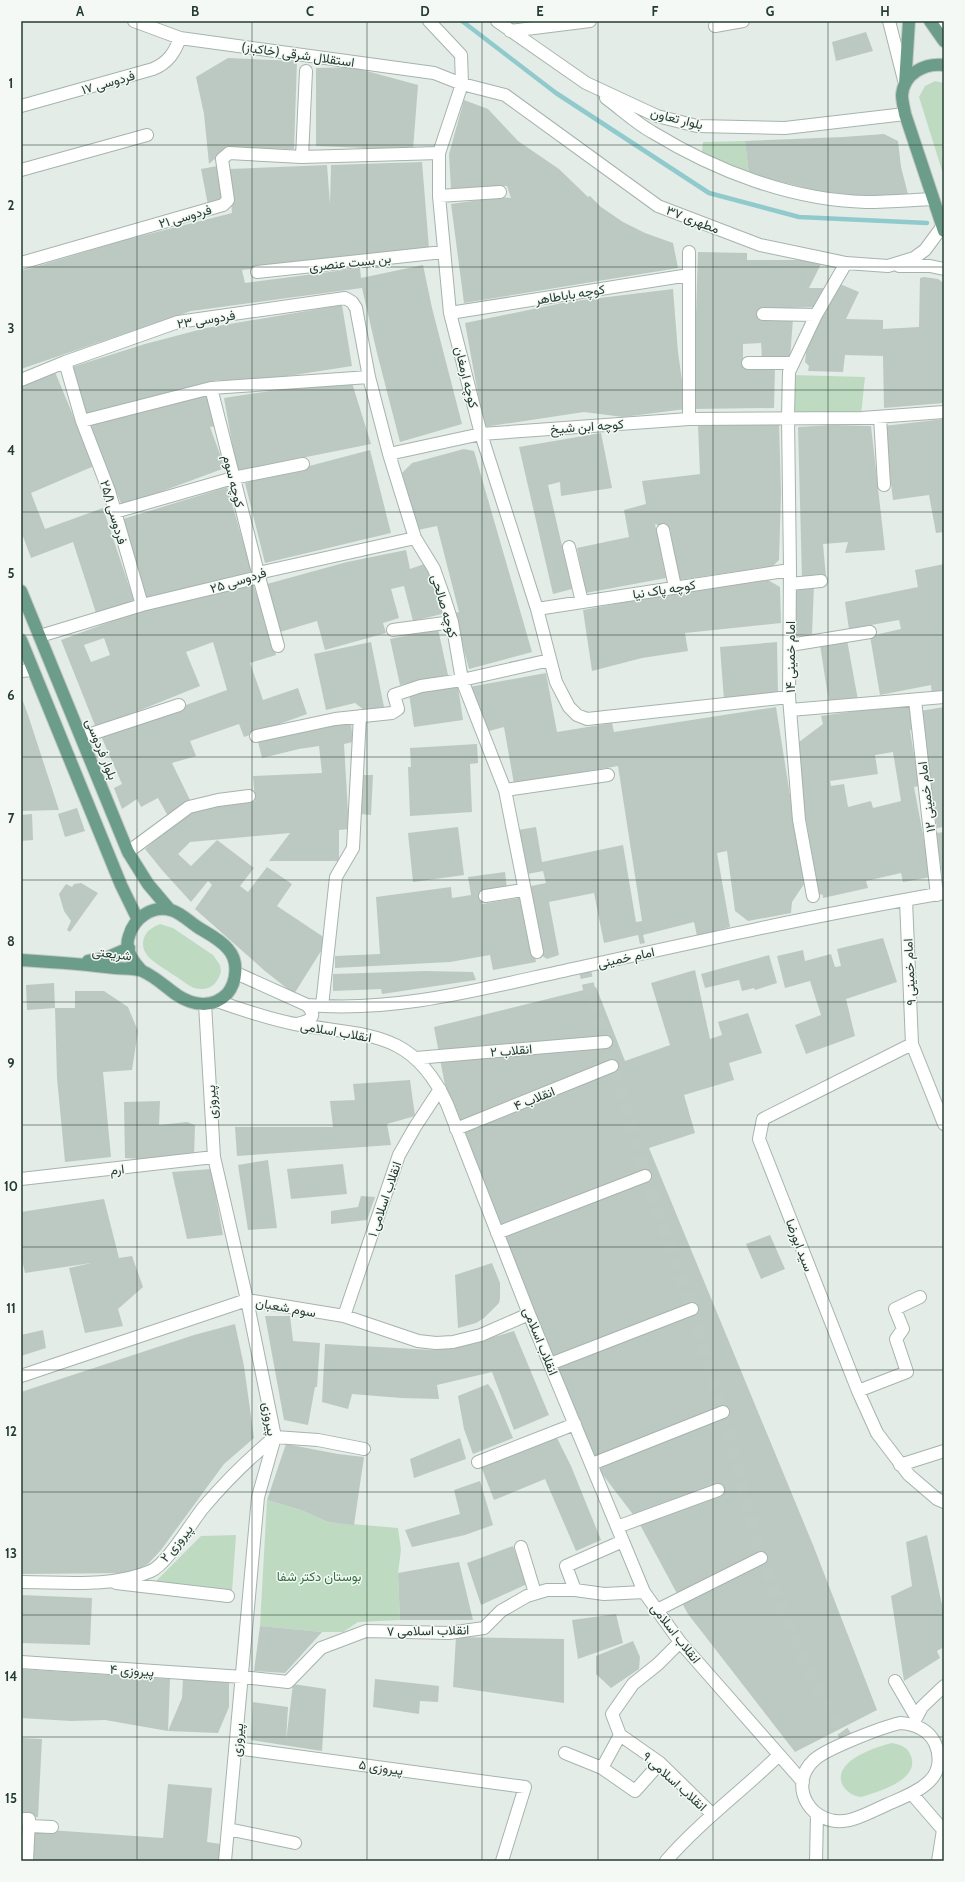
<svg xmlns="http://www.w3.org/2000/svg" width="965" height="1882" viewBox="0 0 965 1882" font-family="Cabin,Vazirmatn,sans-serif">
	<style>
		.green { fill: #bedbc2 }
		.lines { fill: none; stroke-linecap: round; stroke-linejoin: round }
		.stream { stroke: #90cacc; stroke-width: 4.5 }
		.building { fill: #bcc9c2; fill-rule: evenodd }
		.minor-tunnel { stroke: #bdc9c3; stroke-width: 12; stroke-dasharray: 12 6; stroke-linecap: butt }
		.minor-casing { stroke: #a6b4ad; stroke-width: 14 }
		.major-casing { stroke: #c2c8c6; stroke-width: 14 }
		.minor { stroke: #fff; stroke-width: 12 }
		.major { stroke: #6c9d8a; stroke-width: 12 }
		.grid { fill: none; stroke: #243c32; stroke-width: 1; stroke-opacity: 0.55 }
		.labels { text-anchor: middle; stroke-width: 3; stroke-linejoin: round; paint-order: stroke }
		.street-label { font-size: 13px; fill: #243c32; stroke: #f4f9f5 }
		.park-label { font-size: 13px; fill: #326f42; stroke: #f4f9f5 }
		.neatline { fill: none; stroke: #243c32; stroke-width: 1.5 }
		.grid-label { font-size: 13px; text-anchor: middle; font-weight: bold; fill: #243c32 }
	</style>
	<rect width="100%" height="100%" fill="#e3ece7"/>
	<path class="green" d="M935,81L944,83V145C939,152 944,168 944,177L919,97L925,86Z
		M745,141L749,174L704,157L702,151L703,142Z
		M792,375L865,377L861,415H790Z
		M160,924L173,928L213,955L220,965L221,972C218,981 213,989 202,989C191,990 181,979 172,974C160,965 138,956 144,938C147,930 153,927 160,924Z
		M267,1500L301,1510L328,1522L398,1528L401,1550L398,1573L400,1620L358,1622L343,1632H322L260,1626Z
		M236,1535L232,1591L155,1582L201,1536Z
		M892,1743C901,1745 908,1747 911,1756C920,1780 878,1792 861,1797C853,1796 846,1792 842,1784C833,1761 875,1747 892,1743Z"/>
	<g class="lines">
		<path class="stream" d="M462,21L556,93L709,193L799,217L927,223"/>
	</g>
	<path class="building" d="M866,32L873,51L836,61L832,42Z
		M228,58L297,61L294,149L227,148L209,164L204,114L196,77Z
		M352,67L418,85L413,150L316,146V68Z
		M464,100L488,109L518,141L559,169L588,197L590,196L601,207L623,222L645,233L673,243L678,268L464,303L451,204L502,197L511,198L507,186L451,190L449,154Z
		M884,134L898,141L901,167L909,198H864L826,193L749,174L745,141L843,137Z
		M422,162L429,248L355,255L242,270L245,283L360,268L361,278L423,265L432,308L462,424L400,442L377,353L362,288L191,311L21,369V271L125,240L232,213L229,169L327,165L330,204L331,165Z
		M217,166L224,201L208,205L201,169Z
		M698,252L747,253V260H823L809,288H824L816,307L760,309V319H793L790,358H762L761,343L743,344V368H775L774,408L693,409Z
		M924,277L938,279L944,283V403L884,408L883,356L845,355L843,372L808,371L809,366L805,362L807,343L840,284L859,292L846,319L883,320V329L919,327L920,278Z
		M673,289L678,352L686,409L623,417L584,412L484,427L465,323L567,302Z
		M342,305L352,366L243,383L217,380L86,415L72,367L145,344L206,328Z
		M55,372L94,466L31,493L45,529L103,508L134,601L96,613L73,542L31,558L21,531V386Z
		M352,383L371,444L237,471L224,398L296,387Z
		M207,394L215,426L210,427L225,468L122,506L90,426L115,416Z
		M944,419V532L936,533L929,495L893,500L884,426Z
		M779,422L781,493L779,560L773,566L679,580L670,529L655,524L666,578L586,593L577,548L629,537L624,510L646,504L642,481L700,474L698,426Z
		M833,425L871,426L885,550L845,553L848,542L823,544L826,577L802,579L798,427Z
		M601,433L612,488L561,496L560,482L548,485L572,589L553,594L519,447Z
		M464,449L474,451L532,652L469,669L454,613L459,612L437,526L418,530L402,473L412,463Z
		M370,450L391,533L265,563L245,483Z
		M227,487L252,572L147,600L123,519Z
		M406,550L410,569L427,563L442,614L413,621L404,586L391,589L399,618L383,623L386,633L325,650L317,621L280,632L267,584L347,562Z
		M944,564V693L932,695L931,685L880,695L870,636L901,629L899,620L849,629L845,602L918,587L915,570Z
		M768,580L780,587L781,623L685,633L688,651L642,658L592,671L583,610L651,597Z
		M253,583L276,655L250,663L261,694L263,700L298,688L307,714L244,737L239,724L190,741L196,756L172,763L190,800L168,816L158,798L141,807L137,799L122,809L114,788L122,784L101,736L227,690L213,642L186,652L200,686L96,728L61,640L166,601L168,605ZM104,638L110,655L91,662L84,645Z
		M796,585H814L812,634L796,636Z
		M438,629L448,675L400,685L390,639Z
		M847,640L858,700L829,703L820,645Z
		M371,642L384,707L364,710L355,703L326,710L314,654Z
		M777,642L778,693L724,700L720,647Z
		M546,673L557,732L612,723L614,732L776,707L804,884L792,902L791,913L748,921L735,911L727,851L717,853L730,927L697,936L694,922L643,935L645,943L640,944L638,935L604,943L594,893L549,902L559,955L547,959L541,955L526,887L546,883L543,871L522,875L512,831L536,827L542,862L623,845L636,922L642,921L618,766L514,784L504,727L489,731L469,687Z
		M458,687L463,720L414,727L409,694Z
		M21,696L28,715L59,810L21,811Z
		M910,703L913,730H910L919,786L914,787L931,877L903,882L901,873L866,881L868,888L823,898V895L819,894L801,791L795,745L823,724L821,716ZM893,752L901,801L873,808L871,801L848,807L844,784L831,786L830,781L878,774L875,755Z
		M944,707V827L937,828L920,711Z
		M351,723L353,742L344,744L349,829L339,830V861H269L290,833L190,842L178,854L191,866L217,840L254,868L240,886L248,892L267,867L292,884L277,906L328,940L294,994L265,971L195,909L212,885L208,881L191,902L162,870L145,849L163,834L170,825L197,808L255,801L253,776L322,773L319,746L299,749L262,758L258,742L335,725Z
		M477,744L478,763L470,764L472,812L410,816L408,767H411L410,748Z
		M362,775H373L371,815L360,814Z
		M77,808L85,831L65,837L58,814Z
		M32,814L33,840L21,841V815Z
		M458,827L464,875L413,882L408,833Z
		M944,832V874L942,875L936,833Z
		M505,872L507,889L480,893L482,904L524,897L536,962L493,970L490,955L450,962L335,968V956L380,954L376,897L451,887L452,898L471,895L468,877Z
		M81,883L98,893L70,932L67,930L71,921L64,911L59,894L66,884L72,887L74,884Z
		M883,938L897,982L846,999L855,1036L806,1054L795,1025L821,1015L810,981L785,988L777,956L803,950L805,961L831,954L835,967L841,966L837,949Z
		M769,955L777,983L755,990L754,988L742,991L739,980L705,988L701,974Z
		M695,970L710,1039L722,1035L718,1022L748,1013L762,1053L729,1063L734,1080L684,1095L695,1133L649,1148L813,1545L877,1710L795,1752L688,1614L638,1521L587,1454L450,1112L434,1027L596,987L625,1061L670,1045L651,983Z
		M425,971L473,972L476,980L382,994L381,989L333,991V974Z
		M54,983L55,1008L27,1010L26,985Z
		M75,991H104L128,1007L138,1031L132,1070L103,1072L111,1157L65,1162L57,1078L55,1008H75Z
		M410,1080L415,1116L387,1124L391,1145L237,1156L235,1127H333L330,1101L355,1100L353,1084Z
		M160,1101L159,1125L187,1122L195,1125L194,1157L159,1160L125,1158L124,1102Z
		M268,1160L277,1228L248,1230L238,1165Z
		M343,1164L347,1194L291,1199L287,1169Z
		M211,1169L223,1235L187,1239L172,1172Z
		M361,1196L375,1197L367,1220L331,1224V1211L358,1207Z
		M104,1199L119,1258L132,1256L143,1287L118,1309L123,1326L85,1333L69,1268L91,1263L25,1273L21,1255V1212Z
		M770,1235L785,1269L761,1279L746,1244Z
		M492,1263L500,1283V1298L499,1303L484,1318L476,1323L458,1328L455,1275Z
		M265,1316H290L293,1341L320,1343L317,1387H315L308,1425L284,1420Z
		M235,1324L244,1366L254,1438L224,1464L161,1550L148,1564L137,1570L127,1573L21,1574V1392L194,1335Z
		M43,1330L46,1348L21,1356V1335Z
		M514,1331L549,1415L514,1430L492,1372L437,1385L439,1399L401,1398L352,1394L348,1409L322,1402L325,1344L433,1350L470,1344Z
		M488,1384L493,1391L513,1438L473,1454L464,1429L458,1396Z
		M556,1436L571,1466L601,1540L576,1551L545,1479L494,1500L481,1466Z
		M460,1438L466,1459L414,1478L410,1459Z
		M286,1444L338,1454L364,1457L354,1525L328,1522L301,1510L267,1500Z
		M480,1481L493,1525L465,1535L412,1547L405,1530L460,1514L454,1490Z
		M927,1535L944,1614V1647L937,1651L940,1658L904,1681L891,1596L912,1586L906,1542Z
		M513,1546L527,1584L481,1605L467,1563Z
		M459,1562L473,1620H400L398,1573Z
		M21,1595L92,1598L90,1645L21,1643Z
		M616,1614L623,1643L578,1659L572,1620Z
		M260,1626L322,1632L285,1673L254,1671Z
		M456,1637L564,1639V1703L453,1687Z
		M633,1641L640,1657L639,1669L611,1688L596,1674V1656Z
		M21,1669L170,1679L168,1731L182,1698L183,1678L229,1682V1707L218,1733L168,1731L105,1720L71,1721L21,1718Z
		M375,1679L439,1686L438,1702L420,1701L419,1714L373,1707Z
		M293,1684L326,1689L322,1751L251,1740L253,1702L288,1707L286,1741Z
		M21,1738L42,1739L38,1817L21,1816Z
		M168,1784L212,1788L207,1842L221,1844L219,1861H33L35,1829L163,1838Z"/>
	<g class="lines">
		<path class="minor-tunnel" d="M584,966L589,989L623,1098L645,1176L692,1309L723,1412L761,1558L804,1661L840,1728L850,1742"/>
		<g class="minor-casing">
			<path id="minor" d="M134,21L180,38L434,73L462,84L505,95L658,206L760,245L846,263L888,266L914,258L925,250L942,227
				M429,21L461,55L462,84L439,153V196L450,313L481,434L537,609L556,682L569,707L577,715L587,719L789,697
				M497,21L586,83L657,116L697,126L785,128L905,114
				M889,21L904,80
				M715,26L743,21
				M510,31L590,21
				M941,34V21
				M606,98C621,109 636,123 652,132C716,171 791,200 866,202C889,202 911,200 933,199
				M21,106L153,69C168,63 175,52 180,38
				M302,157L306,71
				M21,170L147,135
				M439,196L500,192
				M689,252V419
				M21,263L223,205L228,200L222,159L229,153L302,157L439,153
				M899,266H930L944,269
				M257,272L443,252
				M450,313L689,275
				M763,314L816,315
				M65,362L82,421L109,491L142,605
				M748,363H793
				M21,380L65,362L178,322L345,298L352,302L356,308L369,377L389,454L415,538L434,569L445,600L452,622L462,680L505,790L537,952
				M211,388L258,573
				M880,417L884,485
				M82,421L211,388L369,377
				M389,454L481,434L689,419L862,418L944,412
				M115,512L233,478L303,464
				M663,530L675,587
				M569,547L582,602
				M259,577L278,646
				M790,584L821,581
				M537,609L790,570
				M393,630L452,622
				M40,636L142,605L259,577L258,573L415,538
				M790,645L870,632
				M21,671L33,670
				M915,700L937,895
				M790,710L944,697
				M256,736L335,719L392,713L398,709L394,695L421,686L462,680L550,660
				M82,737L179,705
				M505,790L608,775
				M128,852L189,807L218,800L249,796
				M485,896L523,890
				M813,896L799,820L789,697L790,570L788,417L789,372L816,315L846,263
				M906,900L912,1044L944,1124
				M236,973L307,1005C318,1017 310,1021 297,1024
				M217,1001C243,1010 268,1019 295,1024C366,1037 412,1028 447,1104L529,1314L644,1592L680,1642L803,1782
				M205,1004L214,1157L247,1300L275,1437L258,1497L225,1861
				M307,1005C399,1013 488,987 577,968C699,941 821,914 944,893
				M322,1006L336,877L353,848L360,716
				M912,1044L763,1119L759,1139L858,1391L877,1433L909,1475L937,1499L944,1502
				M416,1058L606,1042
				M456,1129L612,1066
				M21,1179L214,1157
				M497,1233L645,1176
				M344,1316L399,1155L415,1127L440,1089
				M550,1364L692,1309
				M21,1376L247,1300L344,1316L418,1341L436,1343L453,1342L481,1335L529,1314
				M858,1391L907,1372L896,1339L903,1329L895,1309L920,1297
				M478,1462L575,1424
				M592,1464L723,1412
				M900,1465L944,1451
				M617,1527L718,1490
				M521,1547L535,1593
				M21,1582C63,1582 112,1588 151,1571C167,1564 191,1523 203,1508C225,1482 248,1459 275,1437L318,1440L364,1449
				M116,1583L228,1596
				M575,1590L566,1566L623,1541
				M657,1610L761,1558
				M680,1642L658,1664L633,1684L612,1714L620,1735L660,1763L712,1814
				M21,1662L243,1677L288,1682L321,1648L366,1631L449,1633L484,1628L501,1611L527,1596L547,1590H575L604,1594L644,1592
				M895,1681L916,1717
				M900,1723C915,1724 928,1729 935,1743C951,1781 913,1793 886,1805C875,1810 862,1817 850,1820C812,1829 786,1786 814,1760C827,1748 883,1727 900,1723Z
				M913,1724L922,1707L944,1686
				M620,1735L602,1768L635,1791L660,1763
				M236,1748L525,1787L502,1861
				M565,1753L602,1768
				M912,1794L944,1831
				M21,1819H29L27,1861
				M29,1826L52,1827
				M228,1829L295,1843
				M666,1861C700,1822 741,1792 778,1756
				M816,1861L817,1815
				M938,1861L943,1830"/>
		</g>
		<g class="major-casing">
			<path id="major" d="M930,21L944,41
				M944,65C925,63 904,73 902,95C902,101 904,108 905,114L944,231
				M905,84L909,21
				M21,591L128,852L148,884L170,910
				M21,640L121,885L138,920
				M21,960C53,962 83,964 115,968C123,969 134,968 142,971C153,975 167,988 177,995C192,1005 212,1009 227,994C237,982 239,961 228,949C221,940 209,934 199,928C190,922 181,913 171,910C152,905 134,918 129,936C124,949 133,962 142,971
				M88,961L106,958L129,948"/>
		</g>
		<use href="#minor" class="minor"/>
		<use href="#major" class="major"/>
	</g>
	<path class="grid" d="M137,21V1861M252,21V1861M367,21V1861M482,21V1861M598,21V1861M713,21V1861M828,21V1861M21,145H944M21,267H944M21,390H944M21,512H944M21,635H944M21,757H944M21,880H944M21,1002H944M21,1125H944M21,1247H944M21,1370H944M21,1492H944M21,1615H944M21,1737H944"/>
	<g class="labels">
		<g class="street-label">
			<text transform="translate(298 54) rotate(8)" y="5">استقلال شرقی (خاکباز)</text>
			<text transform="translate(108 82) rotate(-16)" y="5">فردوسی ۱۷</text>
			<text transform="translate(677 118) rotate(14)" y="5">بلوار تعاون</text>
			<text transform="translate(185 216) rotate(-16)" y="5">فردوسی ۲۱</text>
			<text transform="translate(693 219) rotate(21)" y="5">مطهری ۳۷</text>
			<text transform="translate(350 262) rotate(-6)" y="5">بن بست عنصری</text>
			<text transform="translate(570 294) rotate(-9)" y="5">کوچه باباطاهر</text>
			<text transform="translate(206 319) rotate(-9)" y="5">فردوسی ۲۳</text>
			<text transform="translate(467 377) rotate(76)" y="5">کوچه ارمغان</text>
			<text transform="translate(587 426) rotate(-4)" y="5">کوچه ابن شیخ</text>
			<text transform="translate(234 481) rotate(76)" y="5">کوچه سوم</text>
			<text transform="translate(114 512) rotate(74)" y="5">فردوسی ۲۵/۱</text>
			<text transform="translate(238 580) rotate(-17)" y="5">فردوسی ۲۵</text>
			<text transform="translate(664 589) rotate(-9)" y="5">کوچه پاک نیا</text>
			<text transform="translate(445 606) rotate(74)" y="5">کوچه صالحی</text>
			<text transform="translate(790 657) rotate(-90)" y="5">امام خمینی ۱۴</text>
			<text transform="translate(102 749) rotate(68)" y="5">بلوار فردوسی</text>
			<text transform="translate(926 797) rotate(-97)" y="5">امام خمینی ۱۲</text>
			<text transform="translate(112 953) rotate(7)" y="5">شریعتی</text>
			<text transform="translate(626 957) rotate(-12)" y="5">امام خمینی</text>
			<text transform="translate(909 972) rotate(-93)" y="5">امام خمینی ۹</text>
			<text transform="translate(336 1031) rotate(10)" y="5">انقلاب اسلامی</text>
			<text transform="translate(511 1050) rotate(-5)" y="5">انقلاب ۲</text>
			<text transform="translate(534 1098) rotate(-22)" y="5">انقلاب ۴</text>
			<text transform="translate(211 1102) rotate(-93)" y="5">پیروزی</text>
			<text transform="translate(117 1169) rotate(-7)" y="5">ارم</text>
			<text transform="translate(384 1199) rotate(-71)" y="5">انقلاب اسلامی ۱</text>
			<text transform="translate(800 1245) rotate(69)" y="5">سید ابورضا</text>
			<text transform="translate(286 1307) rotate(10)" y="5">سوم شعبان</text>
			<text transform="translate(541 1341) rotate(68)" y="5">انقلاب اسلامی</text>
			<text transform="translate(270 1419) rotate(81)" y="5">پیروزی</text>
			<text transform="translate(176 1543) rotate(-51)" y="5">پیروزی ۲</text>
			<text transform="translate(428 1630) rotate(-1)" y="5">انقلاب اسلامی ۷</text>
			<text transform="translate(676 1633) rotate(52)" y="5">انقلاب اسلامی</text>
			<text transform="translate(132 1670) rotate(4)" y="5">پیروزی ۴</text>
			<text transform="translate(237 1740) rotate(-85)" y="5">پیروزی</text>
			<text transform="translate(381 1767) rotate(8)" y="5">پیروزی ۵</text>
			<text transform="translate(675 1781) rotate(42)" y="5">انقلاب اسلامی ۹</text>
		</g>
		<g class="park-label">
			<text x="319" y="1581">بوستان دکتر شفا</text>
		</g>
	</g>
	<rect width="965" height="1882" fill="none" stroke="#f4f9f5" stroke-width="44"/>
	<rect x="22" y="22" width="921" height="1838" class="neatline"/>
	<g class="grid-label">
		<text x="80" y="16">A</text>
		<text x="195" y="16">B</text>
		<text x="310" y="16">C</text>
		<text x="425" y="16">D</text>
		<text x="540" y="16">E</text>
		<text x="655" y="16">F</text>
		<text x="770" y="16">G</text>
		<text x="885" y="16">H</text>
		<text x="11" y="88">1</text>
		<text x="11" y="210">2</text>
		<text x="11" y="333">3</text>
		<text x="11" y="455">4</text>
		<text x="11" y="578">5</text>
		<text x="11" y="700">6</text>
		<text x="11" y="823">7</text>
		<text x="11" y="946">8</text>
		<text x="11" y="1068">9</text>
		<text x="11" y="1191">10</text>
		<text x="11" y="1313">11</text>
		<text x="11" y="1436">12</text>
		<text x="11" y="1558">13</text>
		<text x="11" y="1681">14</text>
		<text x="11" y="1803">15</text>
	</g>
</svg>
